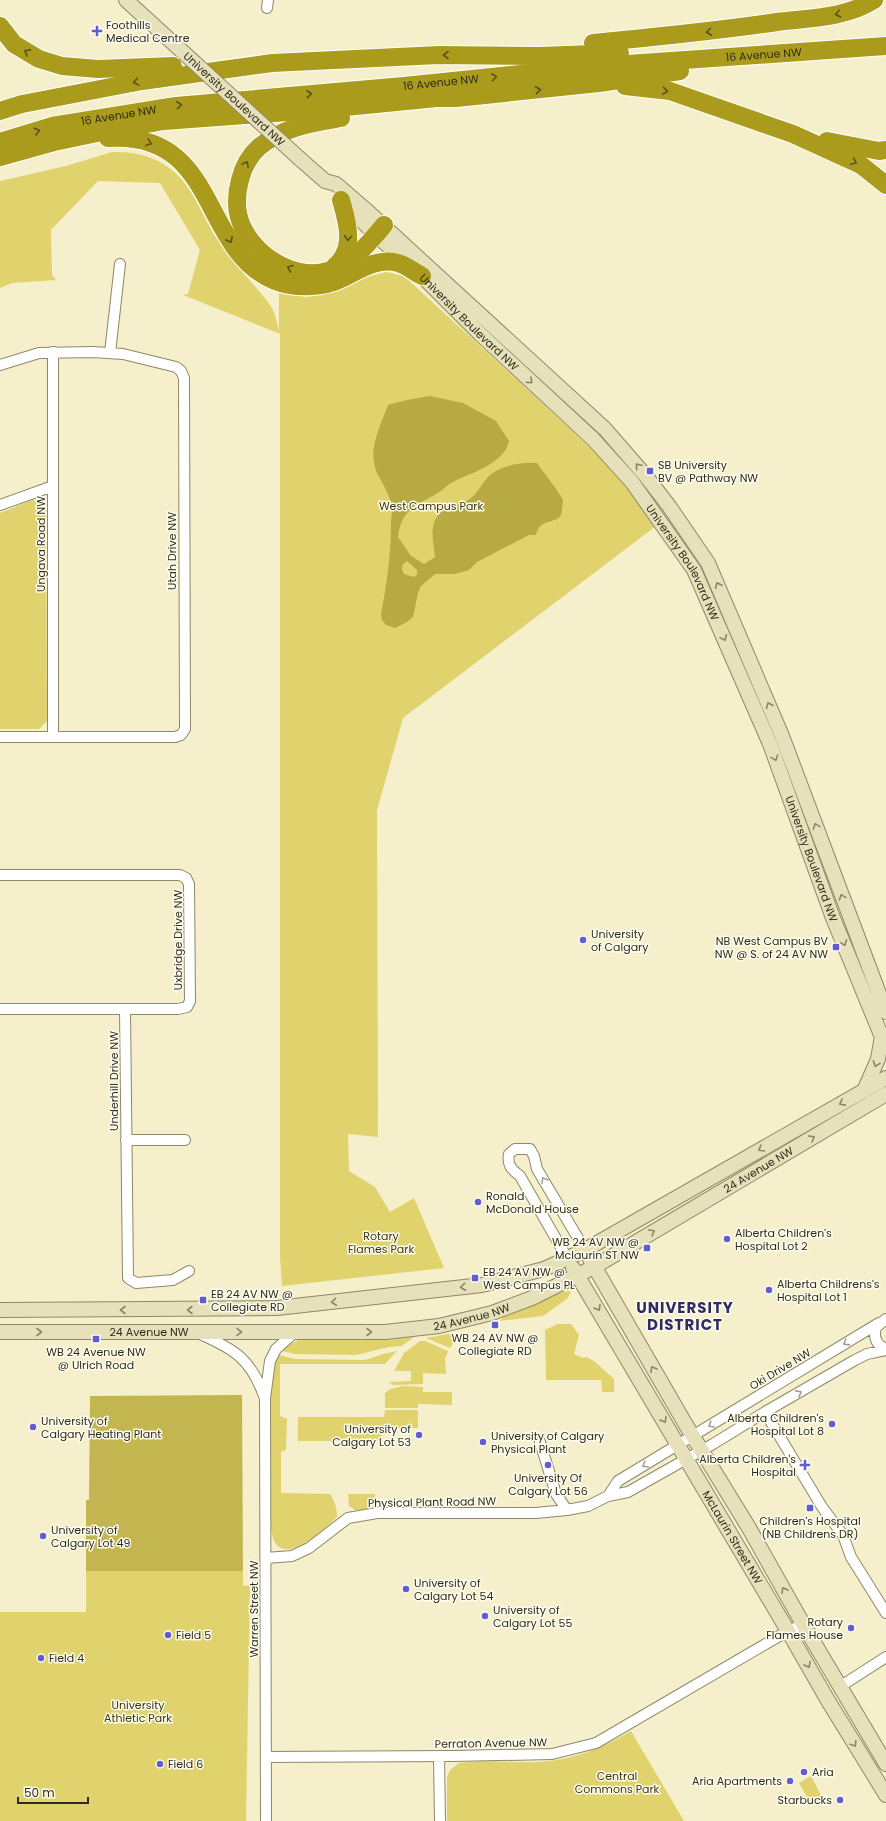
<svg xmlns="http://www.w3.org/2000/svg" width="886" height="1821" viewBox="0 0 886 1821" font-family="Poppins,sans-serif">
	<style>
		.green { fill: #e0d26d }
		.forest { fill: #c3b54f }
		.water { fill: #b8aa43; fill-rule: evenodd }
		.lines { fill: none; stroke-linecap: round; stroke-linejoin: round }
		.street-casing { stroke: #8d8865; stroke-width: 12 }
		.secondary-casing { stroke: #8d8865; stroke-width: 16 }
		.highway-casing { stroke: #fff; stroke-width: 20 }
		.street { stroke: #fff; stroke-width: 10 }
		.secondary { stroke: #e6e1bb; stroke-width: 14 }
		.highway { stroke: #ab9b1c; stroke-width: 18 }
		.secondary-bridge-casing { stroke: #8d8865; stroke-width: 16; stroke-linecap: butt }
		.secondary-bridge { stroke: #e6e1bb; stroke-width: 14 }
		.oneway { stroke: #59521c }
		.oneway2 { stroke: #8a866c }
		.oneway3 { stroke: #a0a099 }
		.poi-dot { fill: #615bd4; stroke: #fefdee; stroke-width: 1.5 }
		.labels { text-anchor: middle; stroke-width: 3; stroke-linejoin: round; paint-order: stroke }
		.poi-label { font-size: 11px; fill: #2d2b1c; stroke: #fefdee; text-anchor: start }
		.street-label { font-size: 11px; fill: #2d2b1c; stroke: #fefdee }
		.park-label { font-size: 11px; fill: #3b3508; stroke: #fefdee }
		.district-label { font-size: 15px; font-weight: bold; letter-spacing: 1px; fill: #2e2c67; stroke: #fefdee }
	</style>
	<rect width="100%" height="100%" fill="#f5f0cb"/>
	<path class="green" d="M112,152C133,151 155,156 172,170C194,188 202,216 217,239C232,263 254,283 270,305C275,311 277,323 279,331V293L307,297L339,291L367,277L386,272L404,276L629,483L656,526L403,718L377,810L378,1137L348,1134L349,1171L375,1187L390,1212L414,1198L444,1268L282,1286L280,1257V334L183,295L188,294L200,250L160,183L98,181L51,230L52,275L56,280L12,283L0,288V181L66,166Z
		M32,500C40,501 44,503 46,510L47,721L39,729H0V513Z
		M571,1291L568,1298L543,1316L500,1321C506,1310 558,1291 571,1291Z
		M558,1324H571L579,1335L574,1354L583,1358L586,1357L594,1361L614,1379V1392H602L601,1380H546L545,1330Z
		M448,1334L458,1335L450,1348L426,1338Z
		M415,1336L402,1346L389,1347L356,1355L295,1354L282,1351L288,1345L301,1339Z
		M420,1341H425L448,1351L445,1359L446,1374L423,1373V1384L393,1385L389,1382L411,1381V1371H394L404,1353Z
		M397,1351L385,1364H280V1416L287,1419L286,1450L281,1452V1493L330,1494C335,1502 337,1508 337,1517C321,1533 275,1574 271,1528V1377C271,1369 273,1360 279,1355L295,1359L365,1360L383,1354Z
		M403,1386L423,1387V1392H452V1405L418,1404V1408H385V1393L390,1389Z
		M385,1410H418V1428H382L381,1441H298V1417H384Z
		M348,1494H375V1502L366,1511L355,1510L349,1506Z
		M86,1571H243V1586L250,1585L246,1821H0V1612H86Z
		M631,1731L684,1821H447V1777L450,1770L459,1763C485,1759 513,1763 539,1762C573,1760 602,1748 631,1731Z
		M811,1776L823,1799L812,1806L799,1783Z"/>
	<path class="forest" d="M242,1395L243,1571H86V1500H89L90,1396Z"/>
	<path class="water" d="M430,396L463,403L496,421L509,441C504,465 469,473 451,483C446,486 442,491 436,494C415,506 401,510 398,537L411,556L424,564L435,557C434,545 430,532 435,520C442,506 459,507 471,498C478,493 482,483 488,477C500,465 522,462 537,463C542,470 562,496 563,500C563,503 562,507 562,510C561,527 540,515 536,535H529L477,562L469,570L455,574H435L421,586L418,593L413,617L407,622L395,628L386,625L382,620L381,614C387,583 391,555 391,524C391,519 392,513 392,508C390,496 384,486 378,475C366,452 380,427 388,405C400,401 417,398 430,396ZM407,561L417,570V575L414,577L404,574L402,569L403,564Z"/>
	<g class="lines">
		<g class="street-casing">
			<path id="street" d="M267,8L268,0
				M53,352V737
				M110,353L120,264
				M0,365L39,353L93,352L123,354L176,367L181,371L184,378L185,729L181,735L175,737H0
				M0,505L53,486
				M0,875H180L186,878L189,884L190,1001L187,1007L178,1009H0
				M125,1010L128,1278L136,1283L173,1280L189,1271
				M126,1140H185
				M567,1258L520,1176C511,1169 507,1165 509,1154L515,1149H530L534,1156L537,1169L585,1250
				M886,1319L876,1327C873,1337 876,1345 886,1349
				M200,1334C234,1349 251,1359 264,1396
				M765,1412L822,1507L843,1535L851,1557L886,1613
				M540,1442L556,1494L567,1510
				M608,1496L618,1481L879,1323
				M266,1558L292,1556L309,1548L348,1518L377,1513H536L567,1510L588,1506L608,1496L628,1492L713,1444L765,1412L855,1360L867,1354L886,1350
				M841,1686L886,1657
				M439,1756L440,1821
				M266,1757L453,1756L552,1754L596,1743L781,1635L803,1624
				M266,1821L265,1398L270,1361L276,1349L294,1333"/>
		</g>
		<g class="secondary-casing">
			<g id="secondary">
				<path d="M126,0L184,53"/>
				<path d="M300,159L325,181L336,184L365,209L605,429L645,475L669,506L708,563L782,736L886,1012"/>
				<path id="s1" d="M341,200L376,235L422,276L481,335L593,439L632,482L694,570L770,744L833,918L886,1047"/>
				<path d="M864,1091L878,1059L882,1036"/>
				<path d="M590,1259L686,1425L749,1528L803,1624L886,1764"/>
				<path id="s2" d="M573,1268L788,1631L827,1699L886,1795"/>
				<path d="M0,1310L277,1308L482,1285L544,1269L585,1250L886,1078"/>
				<path id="s3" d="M0,1332H385L439,1326L492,1313L532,1298L594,1267L886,1094"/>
			</g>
		</g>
		<g class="highway-casing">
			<g id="highway">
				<path d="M0,26L14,44L39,59L62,66L98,69L173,66"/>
				<path d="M593,43C655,37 716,31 777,22C809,18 846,18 874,0"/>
				<path d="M625,86L670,91L793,134L861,165L886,185"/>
				<path d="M0,111L22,104L142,81L272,63L439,55L539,56L620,53"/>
				<path d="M341,118C312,123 283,127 259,147C250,155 243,168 240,180C237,191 236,202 238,213C245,250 291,282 328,271C351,265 369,243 384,225"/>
				<path d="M108,138C220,131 199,250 275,281C295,289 324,288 343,278C359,270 378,257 398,263C406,265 414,272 422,276"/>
				<path d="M827,141L879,151L886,150"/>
				<path id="s4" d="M0,142L52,126L176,106L404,86L599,66L886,46"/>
				<path d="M0,157L54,142L102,132L164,121L315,110L437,98H456L599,83L680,71"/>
				<path d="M335,266C356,249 347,221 341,200"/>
			</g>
		</g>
		<use href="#street" class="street"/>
		<use href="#secondary" class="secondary"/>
		<use href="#highway" class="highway"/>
		<g class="secondary-bridge-casing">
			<g id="secondary-bridge">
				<path id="s5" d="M184,53L300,159"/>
			</g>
		</g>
		<use href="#secondary-bridge" class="secondary-bridge"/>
	</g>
	<defs><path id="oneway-chevron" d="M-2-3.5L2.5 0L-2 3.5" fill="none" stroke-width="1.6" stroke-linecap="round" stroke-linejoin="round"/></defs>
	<g class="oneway">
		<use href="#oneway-chevron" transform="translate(838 14) rotate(169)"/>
		<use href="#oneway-chevron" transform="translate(709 32) rotate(173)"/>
		<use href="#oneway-chevron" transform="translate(27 52) rotate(-151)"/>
		<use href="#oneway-chevron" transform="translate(446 55) rotate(180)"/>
		<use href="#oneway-chevron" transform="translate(494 77) rotate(-6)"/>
		<use href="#oneway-chevron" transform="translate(136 82) rotate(169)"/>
		<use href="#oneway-chevron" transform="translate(538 90) rotate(-6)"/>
		<use href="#oneway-chevron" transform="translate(665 91) rotate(8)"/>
		<use href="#oneway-chevron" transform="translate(309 94) rotate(-5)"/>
		<use href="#oneway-chevron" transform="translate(179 105) rotate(-6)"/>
		<use href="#oneway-chevron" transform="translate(37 131) rotate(-16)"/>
		<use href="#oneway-chevron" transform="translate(149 143) rotate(20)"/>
		<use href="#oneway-chevron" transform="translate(854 162) rotate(25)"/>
		<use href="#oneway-chevron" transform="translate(246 164) rotate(-62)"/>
		<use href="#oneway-chevron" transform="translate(348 238) rotate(95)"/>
		<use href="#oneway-chevron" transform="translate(230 240) rotate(61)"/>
		<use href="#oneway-chevron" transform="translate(290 268) rotate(-158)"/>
	</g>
	<g class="oneway2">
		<use href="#oneway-chevron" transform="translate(530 381) rotate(43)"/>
		<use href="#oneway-chevron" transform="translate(638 466) rotate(-131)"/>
		<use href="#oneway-chevron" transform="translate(718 585) rotate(-115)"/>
		<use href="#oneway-chevron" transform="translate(724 638) rotate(66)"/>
		<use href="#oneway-chevron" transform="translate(769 705) rotate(-113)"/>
		<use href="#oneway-chevron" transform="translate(775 758) rotate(70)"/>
		<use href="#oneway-chevron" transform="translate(816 826) rotate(-110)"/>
		<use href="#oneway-chevron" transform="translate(842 897) rotate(-110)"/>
		<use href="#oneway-chevron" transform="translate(844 943) rotate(67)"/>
		<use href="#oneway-chevron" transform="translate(876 1064) rotate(110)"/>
		<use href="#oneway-chevron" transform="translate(842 1103) rotate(152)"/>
		<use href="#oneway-chevron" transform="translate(812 1138) rotate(-30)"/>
		<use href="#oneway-chevron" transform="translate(761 1149) rotate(150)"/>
		<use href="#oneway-chevron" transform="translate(652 1232) rotate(-30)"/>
		<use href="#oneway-chevron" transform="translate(463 1287) rotate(174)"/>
		<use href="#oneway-chevron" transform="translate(334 1302) rotate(174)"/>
		<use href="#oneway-chevron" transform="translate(598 1308) rotate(59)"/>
		<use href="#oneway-chevron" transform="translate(123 1310) rotate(180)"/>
		<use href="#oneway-chevron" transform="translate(190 1310) rotate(180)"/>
		<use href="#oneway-chevron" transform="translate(39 1332)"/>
		<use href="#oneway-chevron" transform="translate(239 1332) rotate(1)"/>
		<use href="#oneway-chevron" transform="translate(369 1332)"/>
		<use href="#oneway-chevron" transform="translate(653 1369) rotate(-120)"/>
		<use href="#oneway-chevron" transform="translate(664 1420) rotate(59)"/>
		<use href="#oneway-chevron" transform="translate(784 1590) rotate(-119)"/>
		<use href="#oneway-chevron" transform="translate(808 1665) rotate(61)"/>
		<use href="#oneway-chevron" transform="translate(854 1744) rotate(58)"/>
	</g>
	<g class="oneway3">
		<use href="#oneway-chevron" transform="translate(544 1180) rotate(-120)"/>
		<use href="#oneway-chevron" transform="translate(846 1343) rotate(148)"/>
		<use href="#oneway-chevron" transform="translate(799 1393) rotate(-29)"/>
		<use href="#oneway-chevron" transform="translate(711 1425) rotate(149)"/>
		<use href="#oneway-chevron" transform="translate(645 1465) rotate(149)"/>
	</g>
	<g class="poi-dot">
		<path d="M95 25h4v4h4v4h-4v4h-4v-4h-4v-4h4z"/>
		<rect x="646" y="467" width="8" height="8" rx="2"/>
		<circle cx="583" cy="940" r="4"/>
		<rect x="832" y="943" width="8" height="8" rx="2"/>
		<circle cx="478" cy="1202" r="4"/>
		<circle cx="727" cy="1239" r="4"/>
		<rect x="643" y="1244" width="8" height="8" rx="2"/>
		<rect x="471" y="1274" width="8" height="8" rx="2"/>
		<circle cx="769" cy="1290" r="4"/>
		<rect x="199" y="1296" width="8" height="8" rx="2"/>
		<rect x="491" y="1321" width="8" height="8" rx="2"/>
		<rect x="92" y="1335" width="8" height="8" rx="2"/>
		<circle cx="832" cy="1424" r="4"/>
		<circle cx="33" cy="1427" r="4"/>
		<circle cx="419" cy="1435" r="4"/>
		<circle cx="483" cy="1442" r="4"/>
		<circle cx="548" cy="1465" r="4"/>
		<path d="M803 1459h4v4h4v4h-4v4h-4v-4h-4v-4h4z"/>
		<rect x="806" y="1504" width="8" height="8" rx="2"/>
		<circle cx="43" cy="1536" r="4"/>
		<circle cx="406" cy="1589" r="4"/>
		<circle cx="485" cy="1616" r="4"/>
		<circle cx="851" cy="1628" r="4"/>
		<circle cx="168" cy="1635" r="4"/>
		<circle cx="41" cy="1658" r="4"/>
		<circle cx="160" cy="1764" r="4"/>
		<circle cx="804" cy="1772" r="4"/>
		<circle cx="790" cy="1781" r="4"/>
		<circle cx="840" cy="1800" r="4"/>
	</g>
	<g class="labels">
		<g class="poi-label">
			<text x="106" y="29">Foothills<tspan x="106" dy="13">Medical Centre</tspan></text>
			<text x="658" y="469">SB University<tspan x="658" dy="13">BV @ Pathway NW</tspan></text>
			<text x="591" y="938">University<tspan x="591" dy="13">of Calgary</tspan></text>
			<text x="828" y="945" text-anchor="end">NB West Campus BV<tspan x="828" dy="13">NW @ S. of 24 AV NW</tspan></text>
			<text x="486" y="1200">Ronald<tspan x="486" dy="13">McDonald House</tspan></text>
			<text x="735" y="1237">Alberta Children's<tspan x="735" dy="13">Hospital Lot 2</tspan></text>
			<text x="639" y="1246" text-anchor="end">WB 24 AV NW @<tspan x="639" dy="13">Mclaurin ST NW</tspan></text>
			<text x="483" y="1276">EB 24 AV NW @<tspan x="483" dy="13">West Campus PL</tspan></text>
			<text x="777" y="1288">Alberta Childrens's<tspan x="777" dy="13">Hospital Lot 1</tspan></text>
			<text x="211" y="1298">EB 24 AV NW @<tspan x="211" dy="13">Collegiate RD</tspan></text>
			<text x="495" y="1342" text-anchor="middle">WB 24 AV NW @<tspan x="495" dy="13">Collegiate RD</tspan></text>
			<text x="96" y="1356" text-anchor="middle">WB 24 Avenue NW<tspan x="96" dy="13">@ Ulrich Road</tspan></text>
			<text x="824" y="1422" text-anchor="end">Alberta Children's<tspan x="824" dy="13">Hospital Lot 8</tspan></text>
			<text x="41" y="1425">University of<tspan x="41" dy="13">Calgary Heating Plant</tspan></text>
			<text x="411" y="1433" text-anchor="end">University of<tspan x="411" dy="13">Calgary Lot 53</tspan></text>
			<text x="491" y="1440">University of Calgary<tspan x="491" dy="13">Physical Plant</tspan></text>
			<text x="796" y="1463" text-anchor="end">Alberta Children's<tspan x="796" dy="13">Hospital</tspan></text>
			<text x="548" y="1482" text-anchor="middle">University Of<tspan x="548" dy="13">Calgary Lot 56</tspan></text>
			<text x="810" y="1525" text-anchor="middle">Children's Hospital<tspan x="810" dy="13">(NB Childrens DR)</tspan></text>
			<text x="51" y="1534">University of<tspan x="51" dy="13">Calgary Lot 49</tspan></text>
			<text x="414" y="1587">University of<tspan x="414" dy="13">Calgary Lot 54</tspan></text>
			<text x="493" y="1614">University of<tspan x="493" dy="13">Calgary Lot 55</tspan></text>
			<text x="843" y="1626" text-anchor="end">Rotary<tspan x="843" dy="13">Flames House</tspan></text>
			<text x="176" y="1639">Field 5</text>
			<text x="49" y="1662">Field 4</text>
			<text x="168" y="1768">Field 6</text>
			<text x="812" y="1776">Aria</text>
			<text x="782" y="1785" text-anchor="end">Aria Apartments</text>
			<text x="832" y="1804" text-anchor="end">Starbucks</text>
		</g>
		<g class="street-label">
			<text dy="4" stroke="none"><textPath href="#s4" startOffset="770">16 Avenue NW</textPath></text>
			<text dy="4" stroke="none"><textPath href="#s4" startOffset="446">16 Avenue NW</textPath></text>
			<text dy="4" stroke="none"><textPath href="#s5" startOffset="68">University Boulevard NW</textPath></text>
			<text dy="4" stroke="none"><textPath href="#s4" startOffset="122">16 Avenue NW</textPath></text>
			<text dy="4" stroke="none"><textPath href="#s1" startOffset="177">University Boulevard NW</textPath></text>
			<text transform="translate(41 544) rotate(-90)" y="4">Ungava Road NW</text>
			<text transform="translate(172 551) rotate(-90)" y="4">Utah Drive NW</text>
			<text dy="4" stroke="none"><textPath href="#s1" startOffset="501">University Boulevard NW</textPath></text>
			<text dy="4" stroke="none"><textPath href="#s1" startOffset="825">University Boulevard NW</textPath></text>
			<text transform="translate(178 940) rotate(-90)" y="4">Uxbridge Drive NW</text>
			<text transform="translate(114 1081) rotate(-90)" y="4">Underhill Drive NW</text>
			<text dy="4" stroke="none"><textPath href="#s3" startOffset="797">24 Avenue NW</textPath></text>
			<text dy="4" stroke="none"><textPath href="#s3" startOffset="473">24 Avenue NW</textPath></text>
			<text dy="4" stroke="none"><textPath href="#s3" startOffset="149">24 Avenue NW</textPath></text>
			<text transform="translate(780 1369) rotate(-31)" y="4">Oki Drive NW</text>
			<text transform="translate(432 1502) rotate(-1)" y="4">Physical Plant Road NW</text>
			<text dy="4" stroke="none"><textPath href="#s2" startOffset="313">McLaurin Street NW</textPath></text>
			<text transform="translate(254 1609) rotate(-90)" y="4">Warren Street NW</text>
			<text transform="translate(491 1743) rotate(-1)" y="4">Perraton Avenue NW</text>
		</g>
		<g class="park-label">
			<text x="431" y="510">West Campus Park</text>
			<text x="381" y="1240">Rotary<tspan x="381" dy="13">Flames Park</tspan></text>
			<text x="138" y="1709">University<tspan x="138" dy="13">Athletic Park</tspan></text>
			<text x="617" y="1780">Central<tspan x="617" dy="13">Commons Park</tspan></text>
		</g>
		<g class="district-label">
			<text x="685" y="1313">UNIVERSITY<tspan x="685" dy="17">DISTRICT</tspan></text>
		</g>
	</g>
	<path d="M18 1797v6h70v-6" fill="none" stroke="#2d2b1c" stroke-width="2"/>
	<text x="24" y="1797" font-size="12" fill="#2d2b1c" stroke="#fefdee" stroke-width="3" paint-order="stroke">50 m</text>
</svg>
